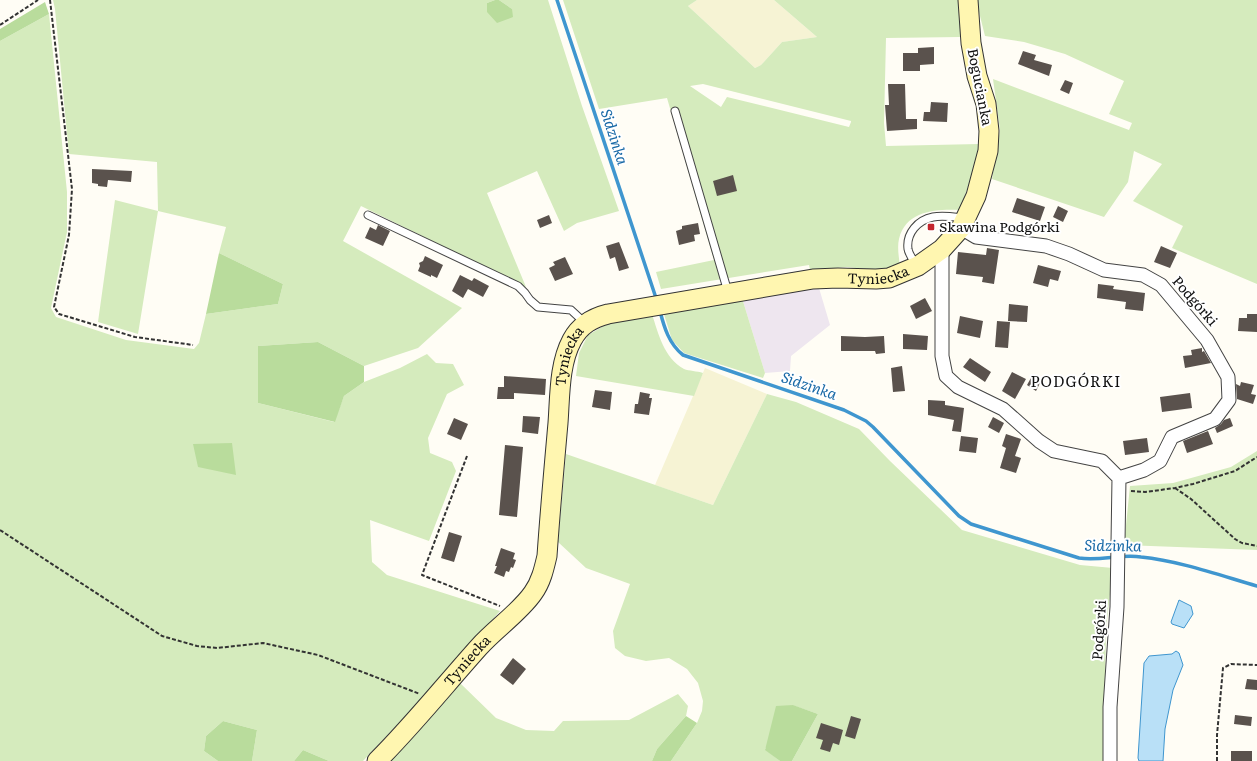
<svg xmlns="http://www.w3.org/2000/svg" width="1257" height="761" viewBox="0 0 1257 761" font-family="Literata,serif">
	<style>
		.industrial { fill: #eee6ef }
		.farmland { fill: #f6f3d4 }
		.green { fill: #d5ebbd; fill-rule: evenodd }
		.forest { fill: #b9dc9c }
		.water { fill: #b9e0f7; stroke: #3f96cf }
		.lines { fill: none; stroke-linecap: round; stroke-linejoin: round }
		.stream { stroke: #3f96cf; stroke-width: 3.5 }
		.building { fill: #5a524d }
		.lane-casing { stroke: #444; stroke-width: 9 }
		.street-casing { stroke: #444; stroke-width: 15 }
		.secondary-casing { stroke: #333; stroke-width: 21 }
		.path { stroke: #333; stroke-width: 2; stroke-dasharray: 4 2; stroke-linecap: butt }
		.lane { stroke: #fff; stroke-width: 7 }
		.street { stroke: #fff; stroke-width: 13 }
		.secondary { stroke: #fff6b0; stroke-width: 19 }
		.poi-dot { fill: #c4262e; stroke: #fff; stroke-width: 1.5 }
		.labels { text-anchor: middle; stroke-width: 4; stroke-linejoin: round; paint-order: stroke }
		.street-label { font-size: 14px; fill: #111; stroke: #fff }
		.poi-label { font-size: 14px; fill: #111; stroke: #fff; text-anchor: start }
		.water-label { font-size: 15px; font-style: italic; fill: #1768a6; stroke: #fff }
		.neighbourhood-label { font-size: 15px; letter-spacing: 1px; fill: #111; stroke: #fff }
	</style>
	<rect width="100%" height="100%" fill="#fffdf5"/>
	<path class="industrial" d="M819,288L830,325L791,356L790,371L765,373L742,298Z"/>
	<path class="farmland" d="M697,0H774L817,37L782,42L761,65L755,68L688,6Z
		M705,368L767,394L713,505L655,485Z"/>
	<path class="green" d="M53,0H495L487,3L512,9L499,0H548L582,106L619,211L577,223L564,231L537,171L487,193L526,287L361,206L343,241L462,308L418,348L364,366L318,342L258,346V403L334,422L344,396L364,382L400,368L427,354L436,363L453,364L464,385L447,394L428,438L430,453L452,462L456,471L429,541L370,520L372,562L387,575L500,611L430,690L363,761H329L303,750L294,761H252L257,730L223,721L206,736L204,751L218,761H0V41L49,14L67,192V232L51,308L56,317L126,340L194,349L199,343L206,314L278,304L283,284L219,253L226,227L158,211L138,334L98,322L115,200L158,211L157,162L69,154L55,9Z
		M563,0H697L688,6L755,68L761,65L782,42L817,37L774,0H962L960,37L886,38L884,123L886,146L979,144L975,166L960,210C937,209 906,210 899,239C897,247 899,258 900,267L883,271L847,267L810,270L809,265L661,289L656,272L714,260L667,98L599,109ZM703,84L851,121V122L849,127L727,97L721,107L690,86Z
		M976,0H1257V284L1172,248L1183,226L1133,201L1162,164L1134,151L1128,182L1104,217L992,179L1000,130L993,79L1129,130L1132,123L1109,114L1124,81L1065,54L1024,42L985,36Z
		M742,298L765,373L763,378L684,353L672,340L663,311Z
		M652,314C658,333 664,358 684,369C689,371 697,371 703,373L694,396L576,376L579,353L588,335L609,323Z
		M767,394L796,402L859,429L890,461L962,530L1080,565L1113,568L1106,629L1104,761H792L818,714L792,705L765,749L780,761H671L697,723L702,711L703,701L698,683L687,669L669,658L646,661L625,656L615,648L613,631L630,584L586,568L558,542L566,454L713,505Z
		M1257,451V550L1124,545L1130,486L1173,483L1231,467Z
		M460,683L496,718L526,730L554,731L563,721L629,720L678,694L688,706L686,716L657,749L652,761H390Z"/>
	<path class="forest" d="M495,0H499L512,9L513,17L497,23L487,12V3Z
		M45,2L49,14L0,41V29Z
		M219,253L283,284L278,304L206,314Z
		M318,342L364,366V382L344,396L335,422L258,403V346Z
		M232,443L236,475L198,467L193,444Z
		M793,705L818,714L792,761H780L765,750L776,706Z
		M686,716L697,723L671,761H652L657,749Z
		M223,721L257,730L252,761H218L204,751L206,736Z
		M303,750L329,761H294Z"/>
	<path class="water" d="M1179,600L1191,606L1193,614L1184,628L1172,624L1171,622Z
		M1176,651L1179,653L1183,665L1173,690L1165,729L1163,761H1139L1138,758L1144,663L1149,656L1172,654Z"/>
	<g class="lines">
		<path class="stream" d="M557,0L657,301
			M660,311C664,327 669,344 683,355L844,410L866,421L873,427L959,516L971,524L1079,558C1101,561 1121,554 1141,557C1180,561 1219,575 1257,586"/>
	</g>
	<path class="building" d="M934,47V64L920,65V71H903V53H918V48Z
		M1023,51L1036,55L1034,60L1052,65L1049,76L1018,64Z
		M1065,80L1073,83L1069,94L1060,90Z
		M888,84H905L906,119H917V129L887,131L885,105H889Z
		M931,102L948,103L947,122L923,121L924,112H930Z
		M92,169L132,171L131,182L108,180L107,187L98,186V184L92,183Z
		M733,175L737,191L717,196L713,181Z
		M1017,198L1045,207L1040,221L1012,212Z
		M1058,206L1068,211L1063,222L1053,217Z
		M549,215L552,223L540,228L537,220Z
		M698,223L700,234L694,235L695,241L679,245L676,231L682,229V226Z
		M378,225L390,231L383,246L365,238L370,227L376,230Z
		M619,242L629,268L619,271L615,257L610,259L606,246Z
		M1161,246L1177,253L1170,268L1154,262Z
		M987,248L999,250L994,284L982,282L983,277L956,274L958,252L986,255Z
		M425,256L443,265L437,278L431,275V277L418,271L420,266L419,263L423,261Z
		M565,257L573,274L555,281L549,268L555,265L553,262Z
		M1038,265L1061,271L1058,281L1050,279L1048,287L1033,283Z
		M460,275L472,281L474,278L489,286L483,297L468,289L463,298L452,291Z
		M1098,284L1114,286L1113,289L1145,293L1143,311L1125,309L1126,302L1097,298Z
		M925,298L932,311L916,319L910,306Z
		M1009,304L1028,306L1027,322L1008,321Z
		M1247,314H1257V332L1238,331L1239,318H1247Z
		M960,316L983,321L980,338L957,333Z
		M997,321L1010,322L1008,348L995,347Z
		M903,334L928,336L927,350L903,349Z
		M841,336L865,337L884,336L885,353L876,354L875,351H841Z
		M1202,348V352L1204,351L1211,363L1185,368L1183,356L1192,355L1191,350Z
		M970,358L991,372L985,382L963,367Z
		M902,366L905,391L893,392L891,368Z
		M1012,372L1026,379L1015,399L1002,391Z
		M504,376L546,379L545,395L514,393V399H497L498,387H504Z
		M1032,376L1041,381L1036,391L1027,385Z
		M1241,382L1254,385L1251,394L1256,395L1253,404L1237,399L1236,384L1240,386Z
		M595,390L612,392L610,410L592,407Z
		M640,392L650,394L649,398H652L649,415L634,413L635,404H638Z
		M1190,393L1192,408L1162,412L1160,397Z
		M928,400L945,401V405L964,408L961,432L952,431L954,420L928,415Z
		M523,416L540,417L538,434L522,432Z
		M993,417L1004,423L999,433L988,427Z
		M454,418L468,424L461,440L447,434Z
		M1230,418L1233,426L1217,433L1215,428L1221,424L1224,420Z
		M1208,431L1213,444L1187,453L1183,441Z
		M1006,434L1021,439L1015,456L1021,458L1016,473L1000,468L1006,448L1002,446Z
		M961,436L978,438L976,453L959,451Z
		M1147,438L1149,452L1125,455L1123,441Z
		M505,445L523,447L517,517L499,515Z
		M449,532L462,536L454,562L441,558Z
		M501,548L515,553L513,559L516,560L513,568L511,567L509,572L506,571L504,577L494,573L497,566H495Z
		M513,658L526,669L513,685L500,675Z
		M1247,679L1257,680V690L1245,689Z
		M1235,715L1252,717L1251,726L1234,724Z
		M851,716L861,719L855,739L845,736Z
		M821,723L843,730L839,745L833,743L830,752L820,749L823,740L816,738Z
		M1231,751H1252V761H1231Z"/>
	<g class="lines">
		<g class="lane-casing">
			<path id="lane" d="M675,111L728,292
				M368,215L518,286L525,293L530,300L538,307L571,310L585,323
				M917,266C914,261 909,255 908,249C906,233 918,220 933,217C943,215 954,217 964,218"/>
		</g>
		<g class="street-casing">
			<path id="street" d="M942,249V356L946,376L958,387L1003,409L1039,441L1054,451L1102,461L1119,478L1144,470L1160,461L1172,437L1215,419L1229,400L1228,377L1207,340L1161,285L1143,275L1104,270L1069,254L1046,246L976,237L961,228
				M1110,761V707L1117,607L1119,478"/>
		</g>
		<g class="secondary-casing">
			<g id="secondary">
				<path id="s1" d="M377,761C413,725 445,685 479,647C495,629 520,612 533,593C541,582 544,569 547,556C550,512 554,468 558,423C560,396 559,364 572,340C580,325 592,318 608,314L813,279L838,278L876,279L889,278L918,266L942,249L961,228L976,196L988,151L989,131L986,104L977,76L971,43L968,0"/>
			</g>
		</g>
		<path class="path" d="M50,0L72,189L69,235L54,307L59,314L135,337L193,345
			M0,25L38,0
			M467,456L422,575L500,606
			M1175,488L1191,499L1235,539L1242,543L1257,546
			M1131,491L1145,492L1175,488L1193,484L1235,471L1257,457
			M0,530L162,636L197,646L217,648L263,643L318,655L420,694
			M1217,761V735L1223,668L1231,664L1257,665"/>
		<use href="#lane" class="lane"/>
		<use href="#street" class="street"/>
		<use href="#secondary" class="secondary"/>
	</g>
	<rect class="poi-dot" x="927" y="223" width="8" height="8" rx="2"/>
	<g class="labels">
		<g class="street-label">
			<text transform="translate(980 87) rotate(79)" y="5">Bogucianka</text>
			<text dy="5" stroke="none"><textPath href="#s1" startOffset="807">Tyniecka</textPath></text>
			<text transform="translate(1195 301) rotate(49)" y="5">Podgórki</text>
			<text dy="5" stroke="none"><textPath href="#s1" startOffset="471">Tyniecka</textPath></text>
			<text transform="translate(1099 630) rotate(-86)" y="5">Podgórki</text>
			<text dy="5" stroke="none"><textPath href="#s1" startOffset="135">Tyniecka</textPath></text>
		</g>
		<g class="poi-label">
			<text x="939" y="232">Skawina Podgórki</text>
		</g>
		<g class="water-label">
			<text transform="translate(614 137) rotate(72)" y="5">Sidzinka</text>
			<text transform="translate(809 386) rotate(19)" y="5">Sidzinka</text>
			<text transform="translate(1113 546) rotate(1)" y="5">Sidzinka</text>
		</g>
		<g class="neighbourhood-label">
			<text x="1076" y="387">PODGÓRKI</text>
		</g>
	</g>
</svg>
